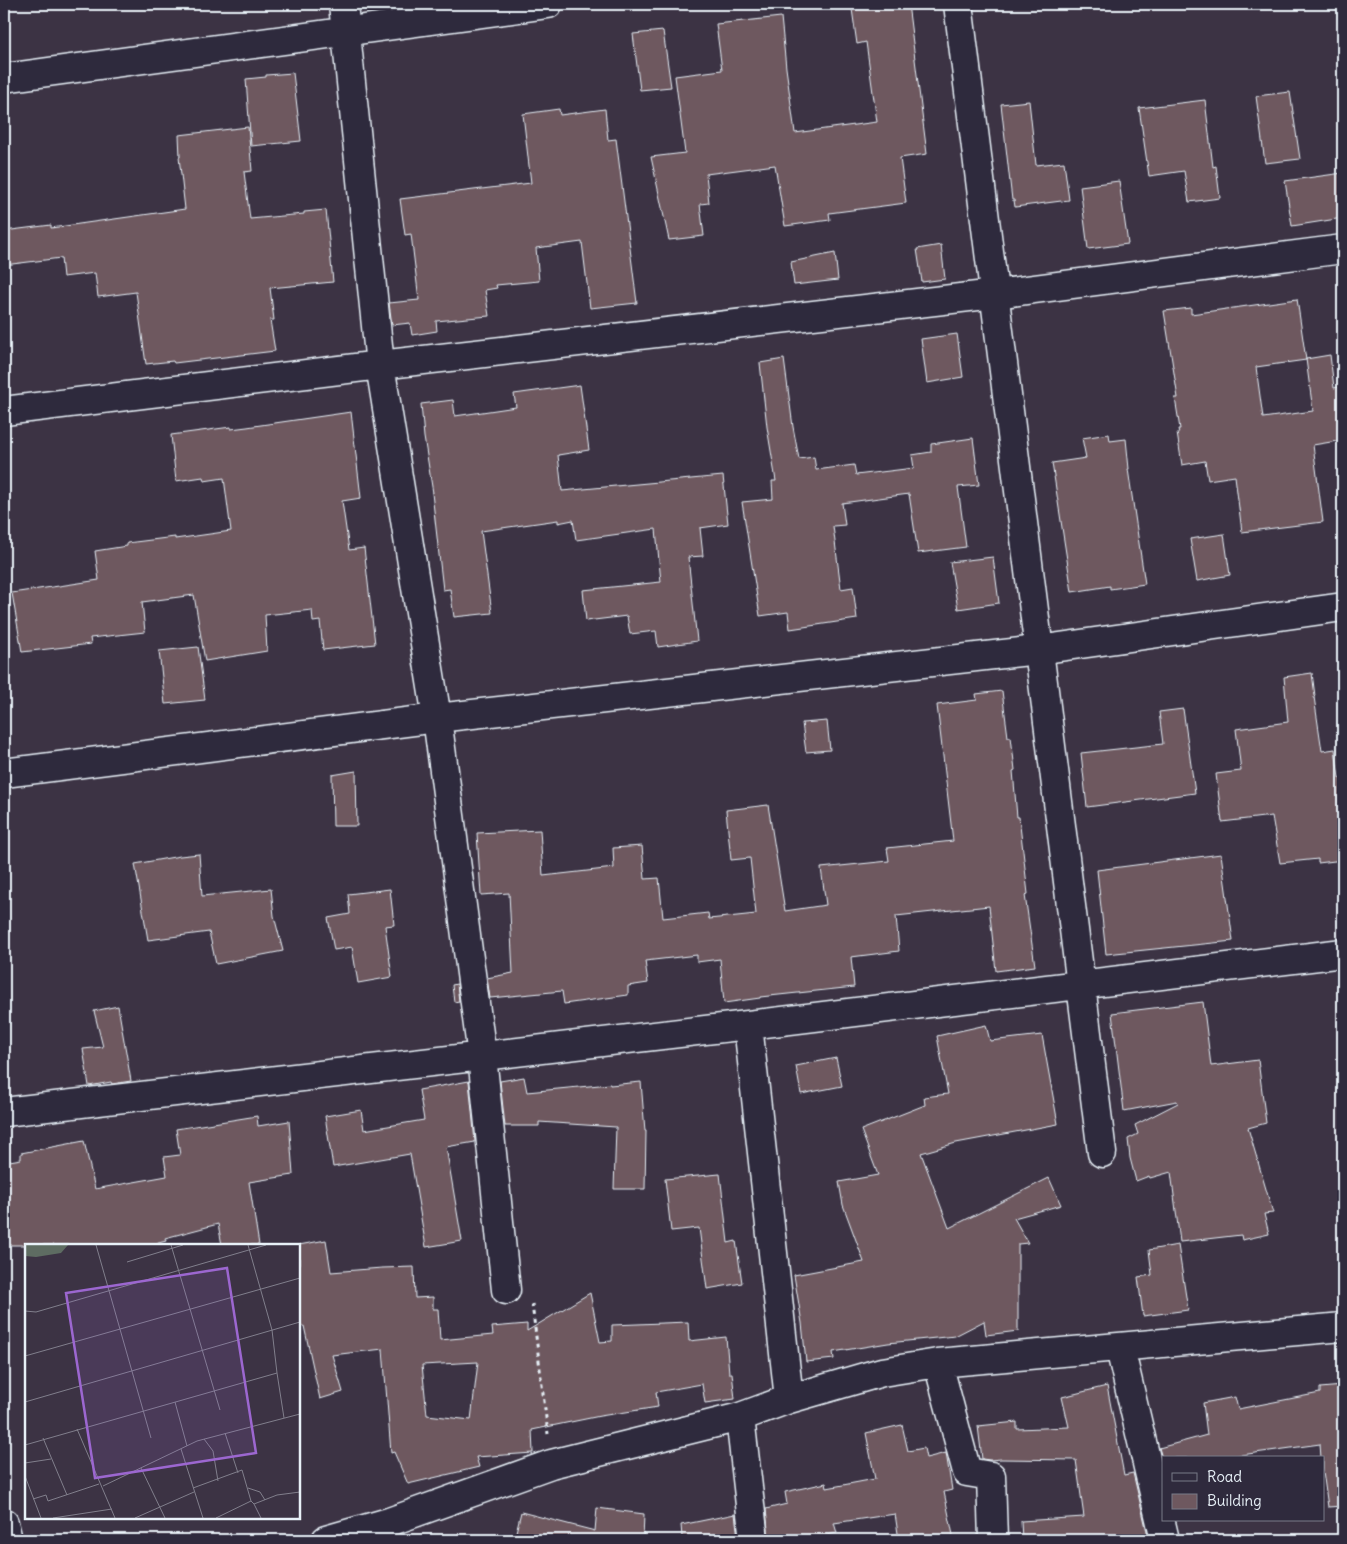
<svg xmlns="http://www.w3.org/2000/svg" width="1347" height="1544" viewBox="0 0 1347 1544" font-family="Delius,sans-serif">
	<style>
		.building { fill: #6e585f; stroke: #e8f1f8; fill-rule: evenodd }
		.lines { fill: none; stroke-linecap: round; stroke-linejoin: round }
		.minor-casing { stroke: #e8f1f8; stroke-width: 31 }
		.path { stroke: #e8f1f8; stroke-width: 3; stroke-dasharray: 4 4; stroke-linecap: butt }
		.minor { stroke: #2f2a3d; stroke-width: 28 }
		.inset-road { fill: none; stroke: #817f8c; stroke-width: 1 }
		.view { fill: #9c67d0; fill-opacity: 0.15; stroke: #9c67d0; stroke-width: 2.5 }
		.inset-edge { fill: none; stroke: #e8f1f8; stroke-width: 2.5 }
	</style>
	<rect width="100%" height="100%" fill="#3c3344"/>
	<filter id="ink" filterUnits="userSpaceOnUse"><feTurbulence type="fractalNoise" baseFrequency=".02" numOctaves="2"/><feDisplacementMap in="SourceGraphic" scale="10" xChannelSelector="R" yChannelSelector="G"/><feConvolveMatrix kernelMatrix="1 2 1 2 8 2 1 2 1" color-interpolation-filters="sRGB"/></filter>
	<g filter="url(#ink)">
		<path class="building" d="M894,4H908L927,154L900,158L906,203L829,213L830,220L785,226L775,165L706,174L709,203L700,204L704,236L669,240L651,157L685,153L675,76L722,70L716,24L781,17L786,68L795,133L877,122L866,42L857,44L852,9Z
			M663,31L671,87L640,90L633,34Z
			M293,73L301,141L251,146L246,79L266,77V75Z
			M1290,92L1300,159L1265,163L1256,96Z
			M1205,100L1213,167L1216,166L1220,198L1189,202L1184,171L1149,176L1139,108Z
			M1029,101L1036,165L1064,162L1069,200L1015,207L1014,200H1012L1001,104Z
			M559,109L560,115L605,109L608,140L616,139L637,303L590,308L582,242L536,248L539,281L496,285L497,288L485,290L489,316L436,321L437,331L412,335L410,323L392,325L389,303L419,300L411,234L405,235L400,199L531,183L523,114Z
			M248,127L252,171L244,172L250,219L304,214V212L326,210L333,282L270,288L274,320H270L275,351L174,363L173,361L146,364L136,292L98,297L95,273L63,277L61,258L4,265V231L51,225V228L185,209L179,157H180L179,135Z
			M1343,173V218L1292,226L1285,181Z
			M1119,181L1128,244L1088,249L1080,186Z
			M941,245L945,279L922,282L917,249Z
			M835,253L838,280L794,285L791,262Z
			M1297,299L1306,360L1256,367L1263,418L1313,411L1306,359L1330,355L1334,388L1343,386V440L1313,445L1323,522L1242,532L1235,476L1208,480L1205,461L1182,465L1177,433H1179L1178,429H1180L1175,398H1178L1164,311L1191,308V314Z
			M957,334L963,377L927,383L921,339Z
			M784,359L793,427L799,459L814,457L816,470L854,465L856,475L914,468L912,455L931,452V444L973,438L979,485L958,487L966,547L918,553L909,494L842,503L845,525L833,526L841,589L853,587L857,619L790,629L788,612L760,616L742,502L773,499L772,481H776L767,427L760,363Z
			M580,385L589,450L558,455L562,491L723,476L728,524L700,528L703,556L688,557L697,641L658,647L656,631L630,634L627,616L586,621L583,590L661,582L656,529L576,540L573,520L558,523V520L481,531L492,613L454,617L450,589L443,590L432,493H433L424,437L421,404L453,400L455,416L516,407L514,394Z
			M351,412L361,498L342,501L349,550L364,548L375,644L323,650L320,621L313,622L312,610L265,615L267,651L205,661L194,595L142,602L145,632L90,638L91,644L22,652L12,593L99,580L95,551L127,546V543L175,537V539L231,531L224,478L204,481L203,477L176,481L171,435L231,427V429L247,427Z
			M1109,434L1110,441L1126,439L1129,469H1128L1145,584L1110,589V586L1072,592L1052,463L1086,458L1082,438Z
			M1224,534L1230,575L1197,581L1190,539Z
			M993,557L999,603L958,609L950,562Z
			M198,647L205,700L165,704L159,651Z
			M1312,673L1315,696L1314,697L1322,751L1335,749L1339,778H1341L1343,802V860L1318,863V859L1280,863L1272,816L1222,822L1216,774L1241,771L1236,729L1288,722L1284,677Z
			M1002,691L1008,737H1011L1015,770L1013,771L1017,817H1019L1028,894L1025,895L1035,966L996,971L989,906L896,916L899,951L851,957L854,987L760,997V998L724,1003L720,959L697,962V955L645,961L648,983L628,986V995L564,1004L562,991L490,998L487,978L513,973L509,893L481,895L477,833L540,830L543,876L614,868L613,848L642,846L645,879L659,878L663,918L708,913L709,919L756,914L750,858L731,860L726,810L768,805L785,911L826,905L821,868L889,861L887,848L953,841L937,705L977,700L976,694Z
			M1183,709L1195,793L1087,807L1081,753L1163,744L1159,712Z
			M827,721L830,750L806,752L802,723Z
			M356,771L357,826H333L332,775Z
			M199,854L202,896L271,889L274,916L283,951L216,964L209,932L148,940L135,864L180,856Z
			M1221,854L1233,941L1106,954L1097,870Z
			M390,889L394,925L385,926L392,977L358,983L352,947L334,950L328,918L350,914L348,894Z
			M457,984L459,1001L454,1002L452,985Z
			M1203,1002L1211,1066L1258,1060L1266,1123L1248,1128L1273,1213L1264,1214L1269,1234L1242,1240L1241,1235L1180,1242L1171,1172L1150,1178L1149,1176L1136,1181L1130,1158L1128,1139L1138,1134L1135,1125L1178,1103L1177,1101L1124,1111L1112,1013Z
			M118,1006L131,1081L112,1084L111,1082L89,1086L83,1049L103,1047L94,1011Z
			M986,1025L990,1041L1042,1035L1058,1124L956,1143L921,1153L949,1228L1049,1178L1061,1205L1014,1218L1028,1243L1018,1244V1331L986,1335L984,1321L955,1336L888,1343L833,1352L834,1359L806,1362L802,1323L794,1275L864,1262L843,1205L839,1182L878,1175L861,1130L925,1105L924,1097L948,1094L937,1036Z
			M836,1058L842,1086L801,1094L796,1066Z
			M524,1077L527,1092L610,1084V1085L641,1082L645,1131H646L645,1189H614L616,1127L539,1122V1126H505L500,1081Z
			M469,1081L475,1142L446,1147L462,1241L426,1247L410,1154L333,1167L325,1116L361,1110L364,1130L424,1120L419,1090Z
			M257,1116L258,1126L289,1121L293,1175L249,1182L259,1245H222L218,1224L165,1238L166,1241L151,1245H4V1208L9,1207L4,1180V1162L21,1159V1153L84,1141L95,1189L167,1176L164,1157L180,1155L176,1129Z
			M720,1174L728,1243L736,1241L742,1283L707,1289L699,1228L671,1231L665,1179Z
			M326,1240L331,1272L382,1268L414,1267L415,1298L433,1297V1309H438L440,1340L493,1335L492,1327L527,1324V1331L590,1293L600,1342L612,1341V1325L688,1322L689,1341L726,1337L729,1373H732L735,1399L705,1403L702,1384L656,1392L658,1407L600,1416L532,1430L533,1453L476,1457L479,1467L408,1484L394,1452L391,1453L383,1349L332,1355L343,1392L320,1399L304,1326L299,1327V1245ZM478,1362L471,1420L427,1415L422,1365Z
			M1178,1245L1188,1310L1143,1316L1138,1277L1152,1275L1149,1250Z
			M1107,1386L1124,1475L1133,1473L1149,1540H1022L1021,1521L1084,1517L1076,1460L1001,1459L990,1460L982,1459L978,1426L1017,1422V1429L1069,1427L1062,1397Z
			M1343,1386V1506L1328,1507L1323,1471V1458H1321L1320,1444L1219,1458H1162L1159,1448L1207,1435L1203,1403L1235,1397L1238,1409L1320,1393V1388Z
			M902,1425L908,1451L924,1448L926,1458L946,1453L952,1490L944,1492L954,1540H899L895,1514L834,1523L837,1533L802,1540H769L766,1509L787,1504L785,1492L826,1483L827,1488L875,1479L866,1433Z
			M597,1508L644,1514L643,1540H514L521,1512L595,1531Z
			M735,1514L738,1537H682L681,1525Z"/>
		<g class="lines">
			<g class="minor-casing">
				<path id="minor" d="M343,4L380,365L437,718L482,1056L506,1290
					M958,4L1102,1153
					M4,78L548,4
					M4,411L380,365L995,294L1343,249
					M4,773L437,718L1038,650L1343,607
					M748,1025L789,1399
					M4,1112L748,1025L1343,953
					M1120,1348L1165,1540
					M938,1363L967,1472L991,1476L993,1540
					M740,1417L754,1540
					M4,1523L8,1540
					M326,1540L389,1522L551,1464L740,1417L789,1399L882,1372L938,1363L1343,1327"/>
			</g>
			<path class="path" d="M532,1304L548,1434"/>
			<use href="#minor" class="minor"/>
		</g>
	</g>
	<g transform="translate(25 1244)">
		<rect width="275" height="275" fill="#3c3344"/>
		<path d="M0,1H43L36,9L11,13L0,12Z" fill="#5e6c62"/>
		<path class="inset-road" d="M71,1L126,194M146,1L195,166M223,1L247,86L252,129M102,18L158,1M0,67L11,68L241,1M0,112L275,34M0,158L275,78M150,158L162,202M52,185L90,274M200,189L213,229M18,194L42,251M179,195L188,207L193,237M0,201L252,129L259,174M156,205L178,274M0,219L26,215M116,224L140,274M0,232L16,274M78,242L172,197L275,170M168,244L217,226L226,257M223,244L235,248L240,256M8,255L21,251L23,257L74,240M229,260L236,274M28,274L87,265M110,274L169,248M191,274L226,257L229,260L252,251L275,248"/>
		<path class="view" d="M202,24L231,209L70,234L41,49Z"/>
		<rect width="275" height="275" class="inset-edge"/>
	</g>
	<rect width="1347" height="1544" fill="none" stroke="#2f2a3d" stroke-width="20"/>
	<rect x="10" y="10" width="1327" height="1524" fill="none" stroke="#e8f1f8" stroke-width="2" filter="url(#ink)"/>
	<rect x="1162" y="1456" width="162" height="65" fill="#2f2a3d" stroke="#797a88"/>
	<rect x="1172" y="1473" width="25" height="8" fill="#2f2a3d" stroke="#797a88"/>
	<text x="1207" y="1482" font-size="15" fill="#e8f1f8">Road</text>
	<rect x="1172" y="1494" width="25" height="15" fill="#6e585f" stroke="#797a88"/>
	<text x="1207" y="1506" font-size="15" fill="#e8f1f8">Building</text>
</svg>
